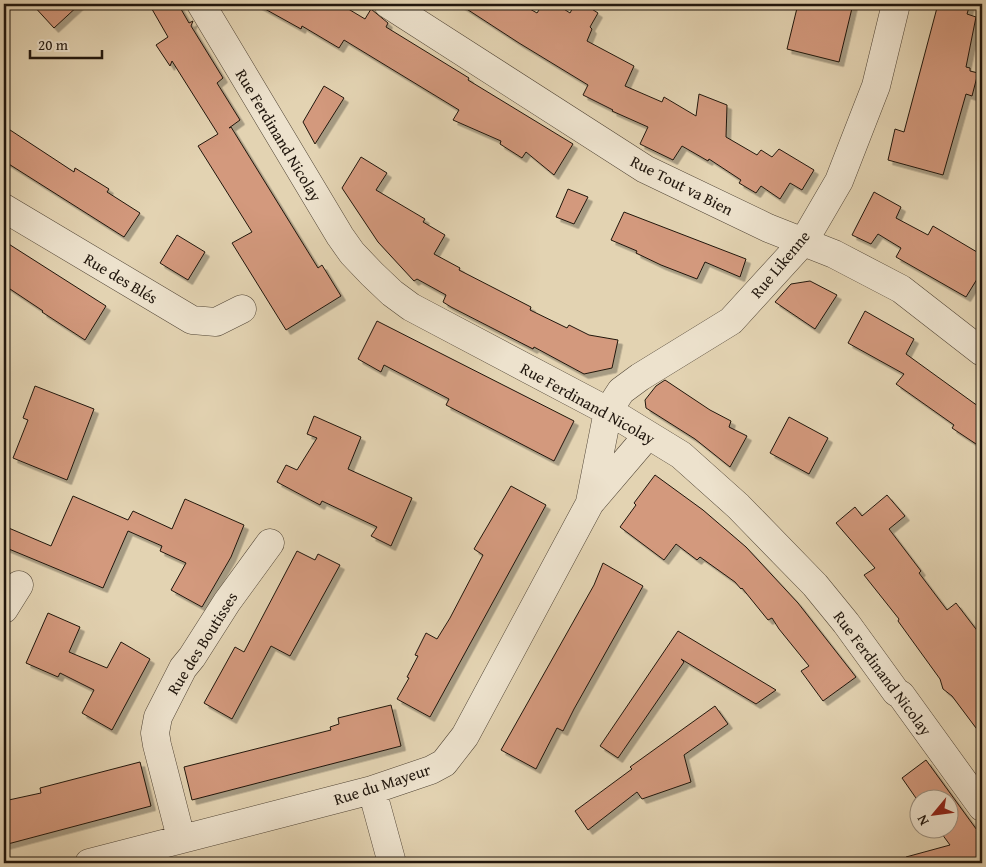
<svg xmlns="http://www.w3.org/2000/svg" width="986" height="867" viewBox="0 0 986 867" font-family="'Gentium Book Plus',serif">
	<style>
		.building { fill: #d3997d; stroke: #20160d; filter: url(#shadow) }
		.lines { fill: none; stroke-linecap: round; stroke-linejoin: round }
		.minor-casing { stroke: #514536; stroke-width: 29 }
		.minor { stroke: #ede2cd; stroke-width: 28 }
		.labels { text-anchor: middle; stroke-width: 4; stroke-linejoin: round; paint-order: stroke }
		.street-label { font-size: 16px; fill: #20160d; stroke: #ede2cd }
	</style>
	<defs>
		<filter id="shadow"><feDropShadow dx="4.5" dy="4.5" stdDeviation="0" flood-color="#0004"/></filter>
	</defs>
	<rect width="100%" height="100%" fill="#e3d3b2"/>
	<filter id="stains"><feTurbulence type="fractalNoise" baseFrequency=".004" numOctaves="4"/><feColorMatrix values="0 0 0 0 .2 0 0 0 0 .09 0 0 0 0 .02 0 0 0 .5 -.17"/></filter>
	<radialGradient id="worn" r=".72"><stop offset=".6" stop-color="#630" stop-opacity="0"/><stop offset="1" stop-color="#630" stop-opacity=".3"/></radialGradient>
	<path class="building" d="M32,4H80L54,28Z
		M149,4H178L189,23L193,21L191,26L223,78L217,83L240,120L229,128L231,127L318,268L322,265L341,296L286,330L232,243L252,232L198,146L218,134L172,61L170,66L156,45L168,37Z
		M256,4H340L365,19L371,9L388,23L386,27L469,78L468,80L573,144L554,175L526,152L522,158L500,144L501,141L453,120L459,110L344,40L339,48L302,26L301,29Z
		M459,4H521L537,13L543,4H556L570,13L575,4H584L598,13L590,27L592,29L587,41L634,66L625,86L662,102L664,97L696,116L699,94L727,105L726,137L757,155L761,150L772,157L779,149L814,170L802,190L790,183L780,199L761,186L756,193L739,183L741,180L709,159L708,161L682,146L673,160L640,144L648,127L612,111L613,110L583,95L588,85L519,43Z
		M798,4H853L839,62L787,49Z
		M938,4H970L967,14L976,17L966,67L970,68V71L978,73L972,96L966,94L943,175L888,160L895,129L904,132Z
		M324,86L344,98L315,144L303,122Z
		M4,126L74,172L75,168L109,189L107,192L140,213L124,237L4,161Z
		M361,157L387,173L376,190L425,219L423,222L445,235L434,254L460,268L459,270L531,307L530,310L567,328L569,325L589,335L618,340L612,368L584,374L534,347L533,349L451,307L443,302L446,295L417,279L414,281L378,242L342,188Z
		M568,189L588,197L574,224L556,217Z
		M874,192L901,207L896,218L928,235L933,226L982,255V271L966,297L896,257L901,248L878,234L871,244L852,235Z
		M624,212L746,259L740,277L705,262L697,279L661,265L636,253L637,251L611,240Z
		M177,235L205,252L188,280L160,263Z
		M4,241L106,306L85,340L42,312L43,311L4,285Z
		M810,281L837,295L815,329L775,302L791,284Z
		M865,311L914,339L906,354L982,409V448L952,428L954,425L896,384L904,374L848,343Z
		M377,321L574,421L554,461L446,405L449,399L384,365L381,372L358,359Z
		M665,380L710,410L731,421L729,427L747,436L730,467L695,439L646,408L645,400L656,386Z
		M35,386L94,409L67,480L13,458L28,420L23,418Z
		M314,416L361,437L348,469L412,498L391,546L371,536L377,527L322,501L320,505L277,482L286,465L297,470L317,438L307,434Z
		M789,417L828,438L809,474L770,453Z
		M655,475L703,510L746,547L798,603L856,677L823,701L801,671L809,666L779,629L772,618L768,620L742,588L741,589L735,582L700,557L697,560L676,544L664,560L620,527L636,505L634,503Z
		M511,486L546,505L430,717L397,699L409,678L407,677L418,656L415,655L426,633L437,639L450,618L483,555L474,549Z
		M887,495L905,516L889,529L921,571L919,573L947,610L956,603L982,637V736L952,696L943,689L940,679L898,621L899,619L864,575L875,568L836,523L855,507L862,516Z
		M73,496L128,520L133,511L172,529L185,499L244,525L231,557L202,607L171,590L186,563L160,551L162,546L128,531L103,588L4,547V526L51,546Z
		M297,551L315,560L318,554L340,565L290,656L271,646L232,719L204,703L235,647L244,652Z
		M603,563L643,586L574,709L563,731L557,728L536,769L501,750L594,585Z
		M48,613L80,627L69,652L107,668L121,642L150,659L112,730L82,713L94,690L60,673L58,677L26,663Z
		M678,631L776,690L756,704L681,659L684,662L618,758L600,746Z
		M391,705L401,746L192,800L184,767L331,730L330,727L339,724L338,718Z
		M715,706L728,724L684,755L691,782L642,799L637,792L588,830L575,811L632,769L630,767Z
		M926,760L982,837V863H907L906,857L950,845L939,830H948V800H918V801L902,778Z
		M140,762L151,806L4,845V801L41,793L40,788Z"/>
	<g class="lines">
		<g class="minor-casing">
			<path id="minor" d="M201,4L340,236L352,253L372,274L392,293L411,307L619,417L681,455L738,506L815,585L846,623L896,692L901,695L982,807
				M388,4L645,169L768,228L834,254L901,289L982,352
				M4,208L192,320L216,322L242,309
				M590,502L608,411L621,391L640,377L731,321L804,241L839,181L876,86L896,4
				M4,609L19,585
				M372,790L392,863
				M181,838L157,745L155,733L158,717L183,668L192,657L227,602L270,543
				M89,863L372,790L431,770L444,763L465,736L590,503L648,435"/>
		</g>
		<use href="#minor" class="minor"/>
	</g>
	<g class="labels">
		<g class="street-label">
			<text transform="translate(279 135) rotate(59)" y="6">Rue Ferdinand Nicolay</text>
			<text transform="translate(682 185) rotate(27)" y="6">Rue Tout va Bien</text>
			<text transform="translate(780 264) rotate(-50)" y="6">Rue Likenne</text>
			<text transform="translate(121 278) rotate(31)" y="6">Rue des Blés</text>
			<text transform="translate(588 403) rotate(29)" y="6">Rue Ferdinand Nicolay</text>
			<text transform="translate(202 643) rotate(-58)" y="6">Rue des Boutisses</text>
			<text transform="translate(883 673) rotate(53)" y="6">Rue Ferdinand Nicolay</text>
			<text transform="translate(382 784) rotate(-18)" y="6">Rue du Mayeur</text>
		</g>
	</g>
	<rect width="986" height="867" fill="none" stroke="#e3d3b2" stroke-width="20"/>
	<rect x="5" y="5" width="976" height="857" fill="none" stroke="#20160d" stroke-width="2.5"/>
	<rect x="10" y="10" width="966" height="847" fill="none" stroke="#20160d"/>
	<g transform="translate(934 814) rotate(241)"><circle r="24" fill="#ede2cd" stroke="#9b9080"/>
	<path d="M0-4L9 19L0 12L-9 19Z" fill="#8f2418"/>
	<text y="-8" font-size="14" font-weight="bold" text-anchor="middle" fill="#20160d">N</text>
	</g>
	<path d="M30 50v8h72v-8" fill="none" stroke="#20160d" stroke-width="2.5"/>
	<text x="38" y="50" font-size="15" fill="#20160d" stroke="#ede2cd" stroke-width="4" paint-order="stroke">20 m</text>
	<rect width="100%" height="100%" filter="url(#stains)"/>
	<rect width="100%" height="100%" fill="url(#worn)"/>
</svg>
